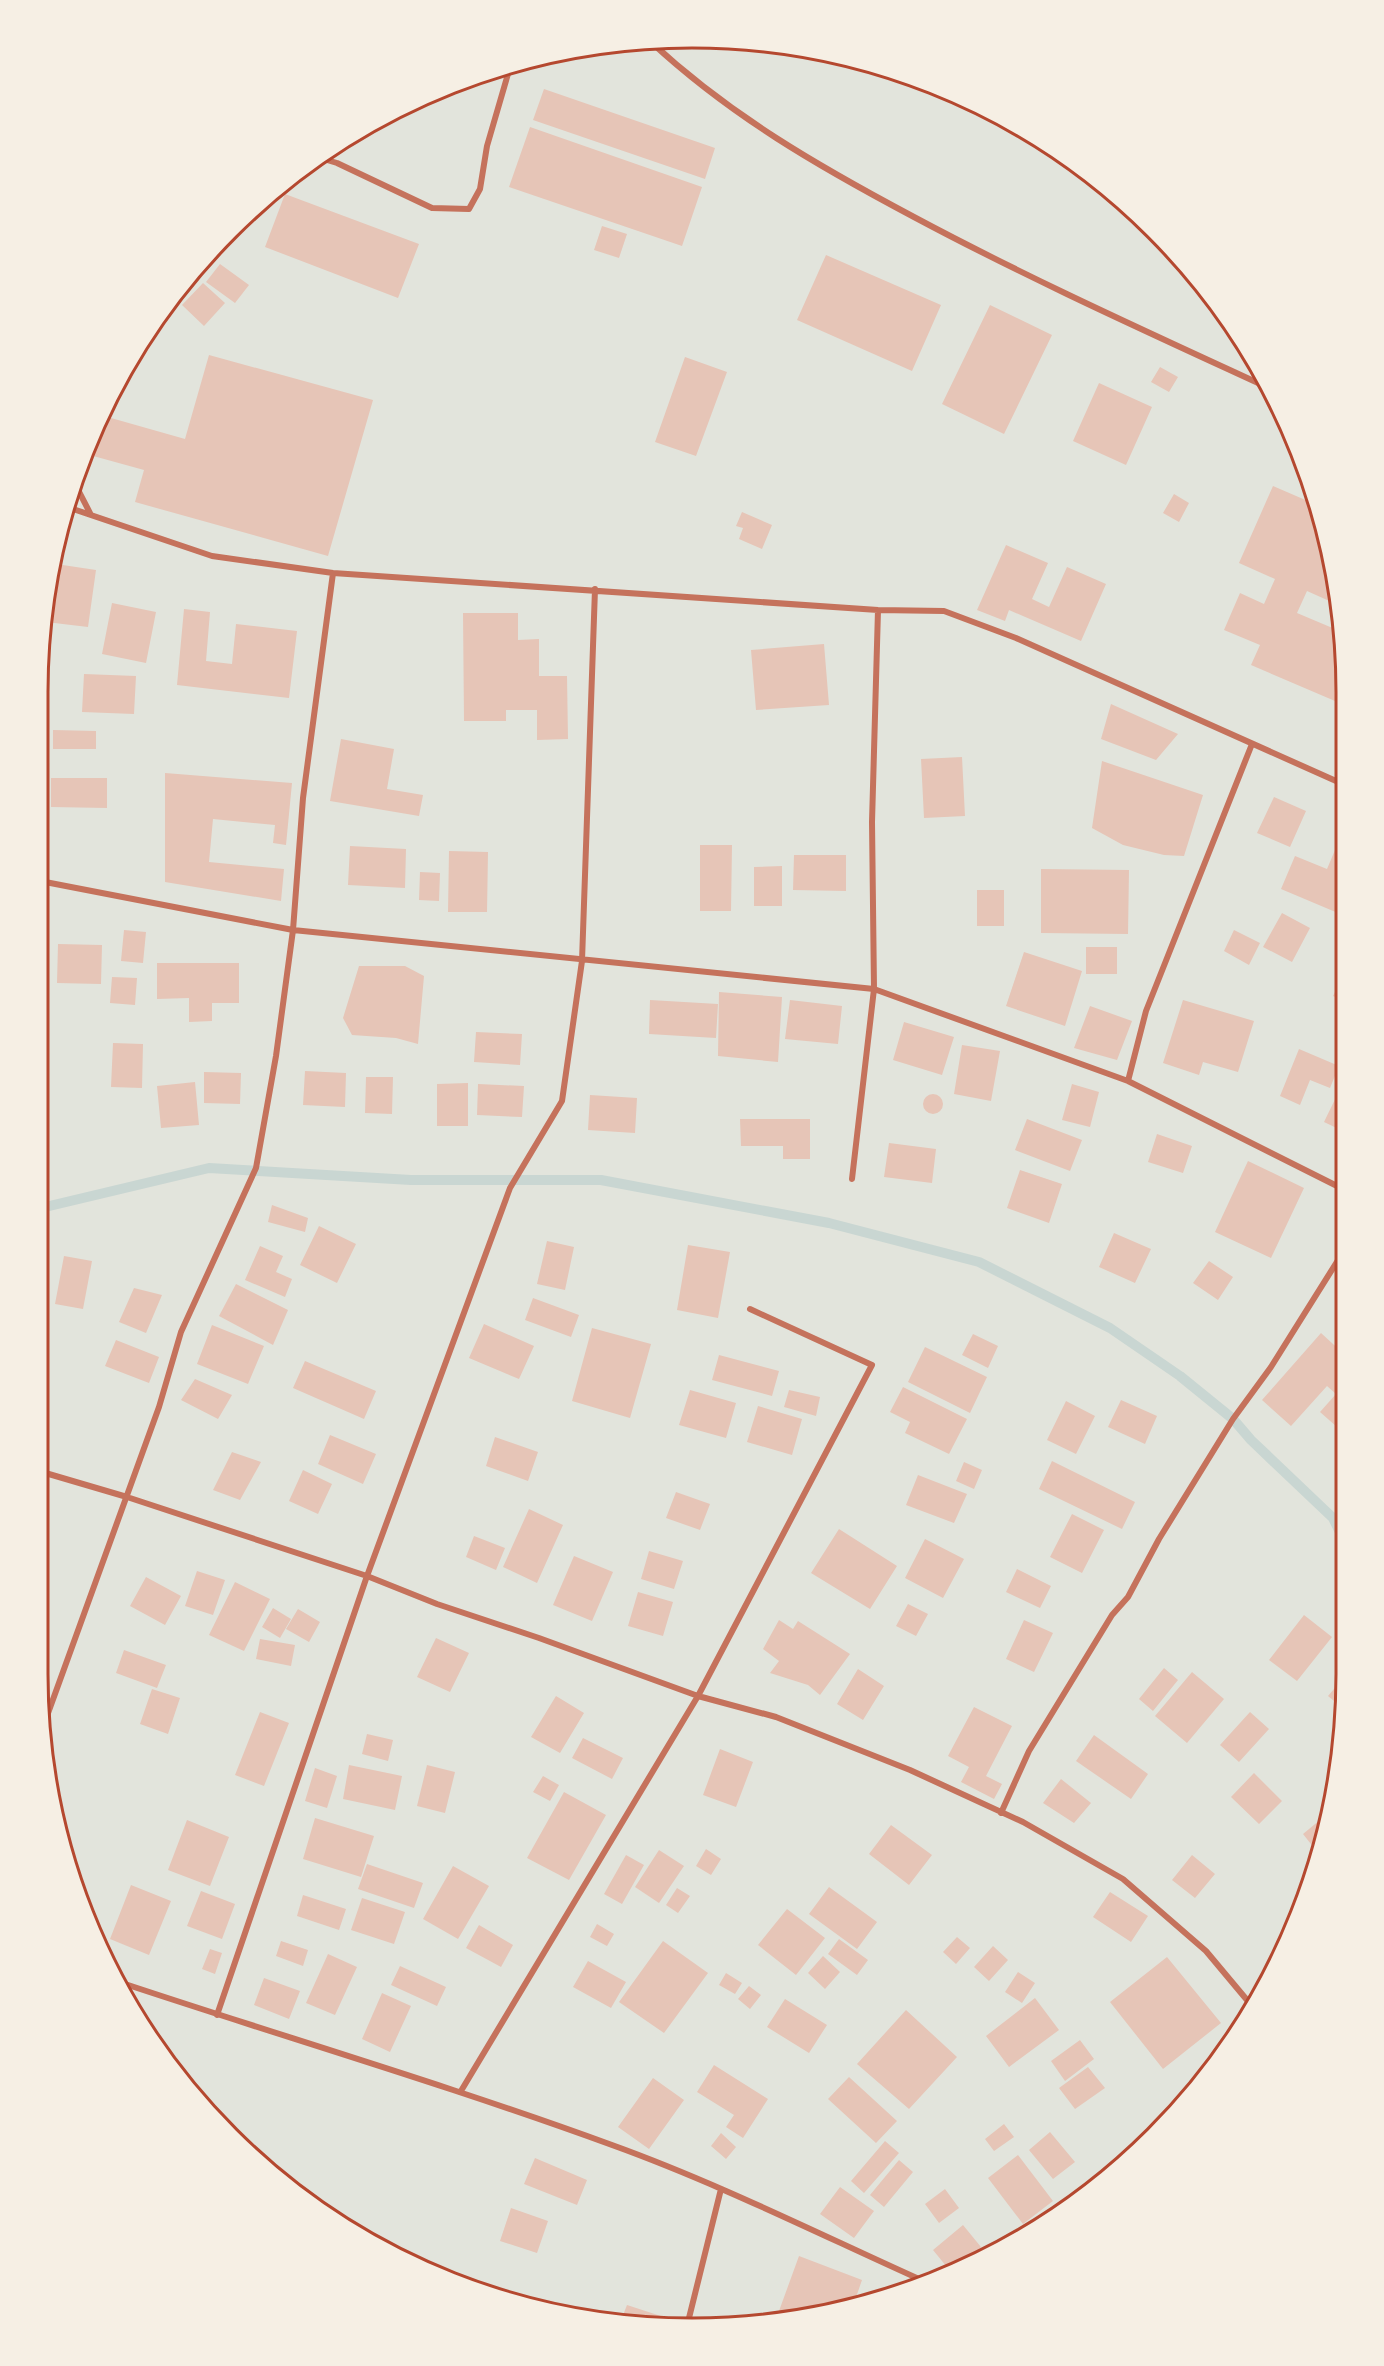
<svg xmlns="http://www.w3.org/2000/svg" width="1384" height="2366" viewBox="0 0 1384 2366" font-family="'Crimson Pro',serif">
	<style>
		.green { fill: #e2e4dc }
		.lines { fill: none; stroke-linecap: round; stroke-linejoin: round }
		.stream { stroke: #c9d6d2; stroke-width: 10 }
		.building { fill: #e6c5b7 }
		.minor { stroke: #c5725c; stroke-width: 6 }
		.rim { fill: none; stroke: #b5482f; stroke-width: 3 }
	</style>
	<rect width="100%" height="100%" fill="#f6efe4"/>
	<path class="green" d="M692,38L819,50L942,87L1055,148L1155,229L1259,364L1312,482L1345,649V1717L1312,1885L1236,2037L1184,2106L1091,2193L942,2279L820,2316L734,2327L607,2323L522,2306L403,2261L328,2218L229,2137L173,2072L105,1964L72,1884L43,1760L39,649L72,481L148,329L229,229L328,148L441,87L564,50Z"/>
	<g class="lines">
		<path class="stream" d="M41,1208L209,1168L411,1180H601L829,1223L979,1262L1110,1328L1180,1376L1233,1419L1251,1440L1333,1518L1345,1542"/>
	</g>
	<path class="building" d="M544,89L715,148L705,179L533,120Z
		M530,127L702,187L682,246L509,187Z
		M285,194L419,244L398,298L265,247Z
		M602,226L627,234L619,258L594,250Z
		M826,255L941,305L912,371L797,320Z
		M220,264L249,285L235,303L206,282Z
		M203,283L225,303L204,326L182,305Z
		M990,305L1052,335L1004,434L942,404Z
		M209,355L373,400L328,556L135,502L144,470L86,454L104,416L185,439Z
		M685,357L727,372L696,456L655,442Z
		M1160,367L1178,377L1169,392L1151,382Z
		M1099,383L1152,407L1126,465L1073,441Z
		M1273,486L1317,505L1336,604L1307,591L1297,613L1342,632L1345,678L1335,701L1251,665L1260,645L1224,630L1240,593L1264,604L1275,579L1239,563Z
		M1174,494L1189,503L1179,522L1163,513Z
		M742,512L772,525L762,549L739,539L743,528L736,526Z
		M1006,545L1048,563L1032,599L1049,607L1067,567L1106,584L1081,641L1009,610L1005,621L977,610Z
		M56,564L96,570L88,627L46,622Z
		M112,603L156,612L146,663L102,654Z
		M184,609L210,612L206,661L232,664L236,624L297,631L289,698L177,685Z
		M463,613H518V640L539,639V676H567L568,739L537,740V710H506V721H464Z
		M824,644L829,705L756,710L751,650Z
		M84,674L136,676L134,714L82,712Z
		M1111,704L1178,734L1156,760L1101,739Z
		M53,730L96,731V749H53Z
		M341,739L394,749L387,789L423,795L419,816L330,801Z
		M962,757L965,816L924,818L921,759Z
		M1102,761L1203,795L1184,856L1164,855L1123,845L1092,828Z
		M165,773L292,783L286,845L273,843L275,825L213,819L209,862L284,869L281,901L165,882Z
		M51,778H107V808L51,807Z
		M1274,797L1306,811L1290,847L1257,833Z
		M1338,843L1345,846V916L1281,889L1295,856L1327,869Z
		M700,845H732L731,911H700Z
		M350,846L406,849L405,888L348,885Z
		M449,851L488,852L487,912H448Z
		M794,855H846V891L793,890Z
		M782,866V906H754V867Z
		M1041,869L1129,870L1128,934L1041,933Z
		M420,872L440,873L439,901L419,900Z
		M977,890H1004V926H977Z
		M1282,913L1310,928L1292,962L1263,947Z
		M124,930L146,932L143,963L121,961Z
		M1234,930L1260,943L1249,965L1224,951Z
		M58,944L102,945L101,984L57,983Z
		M1086,947H1117V974H1086Z
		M1024,952L1082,971L1065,1026L1006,1006Z
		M157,963H239V1003H212V1021L189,1022V998L157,999Z
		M359,966H405L424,976L418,1044L396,1038L352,1035L343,1018Z
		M1345,972V1001L1333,996Z
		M112,977L137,978L135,1005L110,1003Z
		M719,992L782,997L778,1062L718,1056Z
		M650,1000L718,1004L716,1038L649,1034Z
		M790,1000L842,1006L838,1044L785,1039Z
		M1183,1000L1254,1021L1238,1072L1203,1062L1199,1075L1163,1063Z
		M1090,1006L1132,1021L1117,1060L1074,1048Z
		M904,1022L954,1037L942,1075L893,1060Z
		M476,1032L522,1034L520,1065L474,1062Z
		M113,1043L143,1044L142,1088L111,1087Z
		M962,1045L1000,1051L991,1101L954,1094Z
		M1299,1049L1339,1066L1330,1088L1310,1080L1300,1105L1280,1096Z
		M305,1071L346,1073L345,1107L303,1105Z
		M204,1072L241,1073L240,1104L204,1103Z
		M366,1077H393L392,1114L365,1113Z
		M195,1082L199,1125L161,1128L157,1086Z
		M468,1083V1126H437V1084Z
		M478,1084L524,1086L522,1117L477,1115Z
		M1072,1084L1099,1092L1090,1127L1062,1120Z
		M1341,1087L1345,1089V1132L1324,1122Z
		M923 1104a10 10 0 1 1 20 0a10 10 0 1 1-20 0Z
		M590,1095L637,1098L635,1133L588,1130Z
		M740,1119H810V1159H783V1146H741Z
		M1027,1119L1082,1140L1070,1171L1015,1150Z
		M1157,1134L1192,1146L1183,1173L1148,1162Z
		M889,1143L936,1149L932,1183L884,1177Z
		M1248,1161L1304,1188L1271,1258L1215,1232Z
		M1020,1170L1062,1184L1049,1223L1007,1208Z
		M272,1205L308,1218L305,1232L268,1222Z
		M319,1226L356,1244L337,1283L300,1265Z
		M1114,1233L1151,1249L1135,1283L1099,1267Z
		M547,1241L574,1247L565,1290L537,1284Z
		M688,1245L730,1252L718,1318L677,1310Z
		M260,1246L283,1256L276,1272L292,1279L285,1297L245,1280Z
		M64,1256L92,1261L83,1309L55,1304Z
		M1209,1261L1233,1277L1218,1300L1193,1283Z
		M236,1284L288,1310L273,1345L219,1316Z
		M134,1288L162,1295L146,1333L119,1322Z
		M533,1298L579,1315L571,1337L525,1320Z
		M484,1324L534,1346L519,1379L469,1358Z
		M212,1325L264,1346L248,1384L197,1364Z
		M592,1328L651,1344L630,1418L572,1401Z
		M1321,1333L1345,1355V1434L1320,1412L1336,1394L1327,1386L1291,1426L1262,1400Z
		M973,1334L998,1346L988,1368L962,1355Z
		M116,1340L159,1357L149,1383L105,1366Z
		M925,1347L987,1377L970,1413L908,1382Z
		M719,1355L779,1371L772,1396L712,1380Z
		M305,1361L376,1391L364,1419L293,1388Z
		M195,1379L232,1395L218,1419L181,1400Z
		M903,1387L967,1419L949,1454L905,1433L910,1422L890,1412Z
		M690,1390L736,1403L726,1438L679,1425Z
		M789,1390L820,1397L816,1416L784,1407Z
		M1121,1400L1157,1416L1145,1444L1108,1427Z
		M1066,1401L1095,1416L1076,1454L1047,1440Z
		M758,1406L802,1419L792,1455L747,1442Z
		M330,1435L376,1454L363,1484L318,1464Z
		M495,1437L538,1452L528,1481L486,1466Z
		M232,1452L261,1462L240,1500L213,1490Z
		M1052,1461L1135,1502L1122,1529L1039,1489Z
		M964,1462L982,1470L974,1489L956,1481Z
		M303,1470L332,1484L318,1514L289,1501Z
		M918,1475L967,1494L954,1523L906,1505Z
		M676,1492L710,1504L700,1530L666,1518Z
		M529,1509L563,1525L537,1583L503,1567Z
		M1072,1514L1104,1530L1082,1573L1050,1557Z
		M839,1529L897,1566L870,1609L811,1573Z
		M474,1536L505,1548L496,1570L466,1557Z
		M925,1539L964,1559L943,1598L905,1578Z
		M649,1551L683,1561L674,1589L641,1579Z
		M574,1556L613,1572L592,1621L553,1605Z
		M1017,1569L1051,1586L1040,1608L1006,1592Z
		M197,1571L225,1580L213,1615L185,1606Z
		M146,1577L181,1596L165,1625L130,1606Z
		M235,1582L270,1599L244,1651L209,1635Z
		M638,1592L673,1602L663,1636L628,1626Z
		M908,1604L928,1614L916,1636L896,1626Z
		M273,1608L291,1619L280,1638L262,1627Z
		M298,1609L320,1622L309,1642L286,1629Z
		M1304,1615L1332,1637L1297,1681L1269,1660Z
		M779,1620L793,1629L798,1621L850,1654L820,1695L808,1685L770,1673L779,1661L763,1649Z
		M1024,1620L1053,1633L1034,1672L1006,1659Z
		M436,1638L469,1653L450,1692L417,1677Z
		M260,1639L295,1645L291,1666L256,1659Z
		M124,1650L166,1665L157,1688L116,1673Z
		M1164,1668L1178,1680L1153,1711L1139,1699Z
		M858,1669L884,1686L863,1720L837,1704Z
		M1192,1672L1224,1699L1187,1743L1155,1716Z
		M1345,1676V1710L1328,1696Z
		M152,1689L180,1698L168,1734L140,1724Z
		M556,1696L584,1713L560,1753L531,1737Z
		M974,1707L1012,1726L986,1776L1002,1784L994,1799L961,1782L969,1767L948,1756Z
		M260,1712L289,1723L264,1786L235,1775Z
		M1250,1712L1269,1729L1239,1762L1220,1745Z
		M367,1734L393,1740L388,1761L362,1754Z
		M1094,1735L1148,1774L1131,1799L1076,1761Z
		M583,1738L623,1758L612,1779L572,1758Z
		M720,1749L753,1762L736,1807L703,1795Z
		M349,1765L402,1776L395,1810L343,1799Z
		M427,1765L455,1772L445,1813L417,1806Z
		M315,1768L337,1776L327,1808L305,1801Z
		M1254,1773L1282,1801L1259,1824L1231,1797Z
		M543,1776L559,1785L550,1801L533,1792Z
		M1061,1779L1091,1803L1074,1823L1043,1803Z
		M564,1792L606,1815L569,1880L527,1858Z
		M1326,1815L1318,1853L1303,1834Z
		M315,1818L374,1836L361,1877L303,1859Z
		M187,1820L229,1837L210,1886L168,1870Z
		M891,1825L932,1855L909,1885L869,1854Z
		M706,1849L721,1859L711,1875L696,1866Z
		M659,1850L684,1866L659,1903L635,1887Z
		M626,1855L644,1865L622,1904L604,1894Z
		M1192,1855L1215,1874L1195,1898L1172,1880Z
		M367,1864L423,1883L414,1908L358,1889Z
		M453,1866L489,1886L458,1939L423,1919Z
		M131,1885L171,1901L149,1955L110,1939Z
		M829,1887L877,1922L857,1949L809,1914Z
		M677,1888L690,1896L678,1913L666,1905Z
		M201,1891L235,1904L222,1939L187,1926Z
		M1110,1892L1148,1916L1131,1942L1093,1917Z
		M303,1895L346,1909L339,1930L297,1916Z
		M362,1898L405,1912L394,1944L351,1930Z
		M787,1909L825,1938L796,1975L758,1945Z
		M88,1921L101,1927L95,1939Z
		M597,1924L614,1934L607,1946L590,1937Z
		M479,1925L513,1945L501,1967L466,1948Z
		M957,1937L970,1948L956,1964L943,1952Z
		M839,1939L868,1960L857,1975L828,1954Z
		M281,1941L308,1950L303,1966L276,1956Z
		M663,1941L708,1973L664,2033L619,2002Z
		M993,1946L1008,1960L989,1981L974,1967Z
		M210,1949L222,1953L215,1974L202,1969Z
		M328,1954L357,1967L335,2015L306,2003Z
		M823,1956L840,1972L825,1989L808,1973Z
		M1167,1957L1221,2023L1163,2069L1110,2002Z
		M588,1961L626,1982L611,2008L573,1987Z
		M400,1966L446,1987L437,2006L391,1985Z
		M1018,1972L1035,1983L1022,2003L1005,1992Z
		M726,1973L742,1983L735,1994L719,1985Z
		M264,1978L300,1991L289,2019L254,2005Z
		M749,1986L761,1995L750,2009L738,1999Z
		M382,1993L411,2006L390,2052L362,2039Z
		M1035,1998L1059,2030L1009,2067L986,2036Z
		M785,1999L827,2025L809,2053L767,2027Z
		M906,2010L957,2057L909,2109L857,2064Z
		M1080,2040L1094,2059L1065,2081L1051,2061Z
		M714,2065L768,2099L743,2138L726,2127L734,2115L697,2092Z
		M1088,2067L1105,2088L1075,2109L1059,2088Z
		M849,2077L897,2121L876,2143L828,2099Z
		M653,2078L684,2100L649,2149L618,2127Z
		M1004,2124L1014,2137L994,2151L985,2139Z
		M1050,2132L1075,2162L1053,2179L1029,2150Z
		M721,2133L736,2147L726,2159L711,2146Z
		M885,2141L899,2153L864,2193L851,2181Z
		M1018,2155L1053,2201L1023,2224L988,2178Z
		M535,2158L587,2180L577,2205L524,2184Z
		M899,2160L913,2172L884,2207L870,2195Z
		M840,2187L874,2211L854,2238L820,2214Z
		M945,2189L959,2208L939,2223L925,2204Z
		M511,2208L548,2221L537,2253L500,2241Z
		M963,2225L981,2247L951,2272L933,2250Z
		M799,2256L862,2280L853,2306L820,2316L775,2322Z
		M627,2305L673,2320L672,2325L620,2323Z"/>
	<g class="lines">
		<path class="minor" d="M651,42C731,116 818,166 914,217C1030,279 1150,333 1269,388
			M317,157L337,163L432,208L469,209L480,189L487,146L510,67
			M73,480L90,513
			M67,507L212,556L333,573L878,610L944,611L1016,638L1345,785
			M40,881L293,930L874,989L1128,1081L1345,1190
			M1128,1081L1146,1011L1252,744
			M852,1179L874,989L872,822L878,610
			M42,1472L127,1497L367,1576L437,1604L539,1638L698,1696L776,1717L910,1770L1023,1822L1123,1879L1206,1951L1252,2006
			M43,1727L159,1407L181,1332L256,1168L276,1056L293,930L303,798L333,573
			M1001,1813L1029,1751L1112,1615L1128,1597L1159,1539L1233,1419L1271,1367L1345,1249
			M116,1981C281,2036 448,2085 612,2145C720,2184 823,2236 928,2283
			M217,2015L367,1576L510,1188L562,1101L582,961L595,589
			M461,2091L698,1696L872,1365L750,1309
			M687,2326L721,2189"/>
	</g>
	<path d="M0 0H1384V2366H0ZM692 48H692A644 644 0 0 1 1336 692V1674A644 644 0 0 1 692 2318H692A644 644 0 0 1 48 1674V692A644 644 0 0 1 692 48Z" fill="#f6efe4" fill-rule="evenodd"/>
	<path class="rim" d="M692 48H692A644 644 0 0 1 1336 692V1674A644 644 0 0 1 692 2318H692A644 644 0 0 1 48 1674V692A644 644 0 0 1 692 48Z"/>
</svg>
